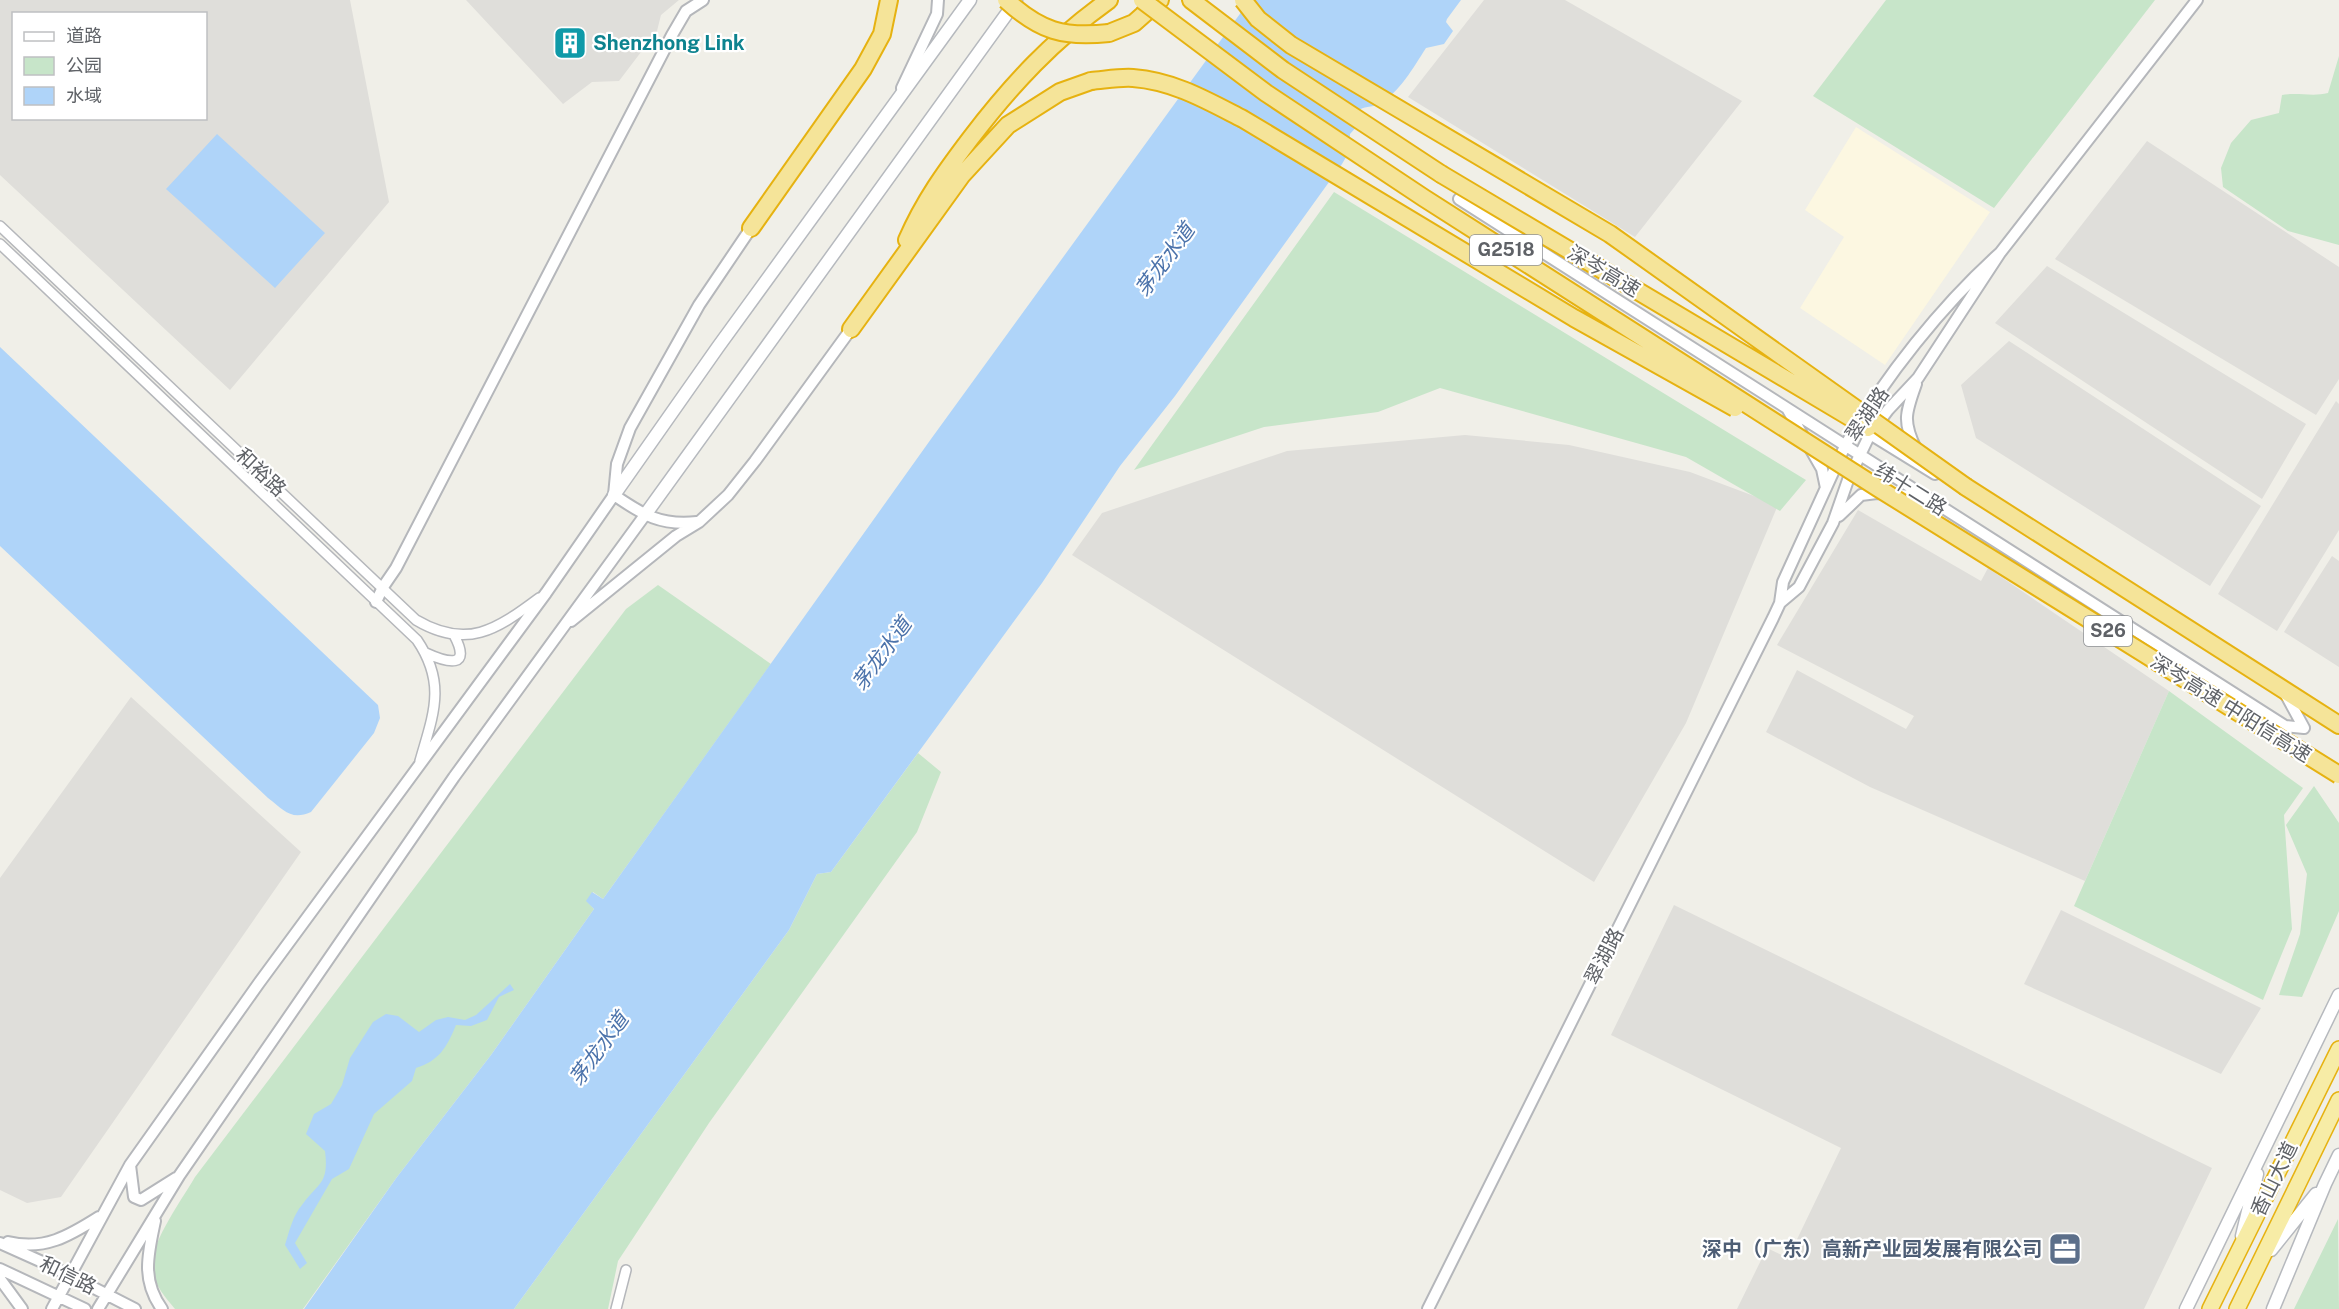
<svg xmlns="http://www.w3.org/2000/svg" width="2339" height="1309" viewBox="0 0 2339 1309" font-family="'Public Sans','Noto Sans SC',sans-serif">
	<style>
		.commercial { fill: #fcf7e1 }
		.industrial { fill: #dfdeda; fill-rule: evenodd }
		.green { fill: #c7e5c9 }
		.water { fill: #afd4f9 }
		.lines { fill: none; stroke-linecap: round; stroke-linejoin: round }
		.minor-casing { stroke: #b5b7bb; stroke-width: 12 }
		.tertiary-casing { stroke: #b5b7bb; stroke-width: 14 }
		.secondary-casing { stroke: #b6b9be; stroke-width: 15 }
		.trunk-casing { stroke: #e6b211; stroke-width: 18 }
		.motorway-casing { stroke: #e6b211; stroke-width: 20 }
		.minor { stroke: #fff; stroke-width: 9 }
		.tertiary { stroke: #fff; stroke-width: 10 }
		.secondary { stroke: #fff; stroke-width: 12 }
		.trunk { stroke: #f7eca6; stroke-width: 15 }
		.motorway { stroke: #f5e499; stroke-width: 16 }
		.motorway-bridge-casing { stroke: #e6b211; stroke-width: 20; stroke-linecap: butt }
		.motorway-bridge { stroke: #f5e499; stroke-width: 16 }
		.labels { text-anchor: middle; stroke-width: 4.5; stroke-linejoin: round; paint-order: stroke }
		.shield { fill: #fff; stroke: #8f9195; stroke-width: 1.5 }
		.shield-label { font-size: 18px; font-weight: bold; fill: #5f6267 }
		.culture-label { font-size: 20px; font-weight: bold; fill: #0d838f; stroke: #fff; text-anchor: start }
		.street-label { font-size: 20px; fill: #5f6267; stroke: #fff }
		.service-label { font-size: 20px; font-weight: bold; fill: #4e5e75; stroke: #fff; text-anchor: end }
		.water-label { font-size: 21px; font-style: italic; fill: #4c73ab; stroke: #fff }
	</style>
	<rect width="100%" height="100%" fill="#f0efe8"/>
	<path class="commercial" d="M1856,127L1990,212L1885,365L1800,308L1844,237L1805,210Z"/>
	<path class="industrial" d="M0,0H350L389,202L230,390L0,175ZM14,14H206V118H14Z
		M466,0H679L661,15L657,31L619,81L592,82L563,104Z
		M1484,0H1565L1742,101L1635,237L1408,97Z
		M2147,141L2339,267V379L2316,415L2055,259Z
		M2047,266L2306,424L2262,499L1995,323Z
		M2009,341L2261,506L2210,586L1976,438L1961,385Z
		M2336,401L2339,404V530L2277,631L2218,594Z
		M1465,435L1569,445L1690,472L1778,505L1686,723L1594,882L1072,555L1102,513L1287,451Z
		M1858,510L1981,581L1988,568L2169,691L2085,881L1870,787L1766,732L1797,670L1906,729L1914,716L1777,645Z
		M2332,556L2339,561V667L2284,632Z
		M131,697L301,852L61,1197L27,1203L0,1190V878Z
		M1674,905L2212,1168L2144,1309H1737L1767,1248L1788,1258L1841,1148L1611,1035Z
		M2061,910L2261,1008L2221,1074L2024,984Z"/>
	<path class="green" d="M1886,0H2155L1994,208L1813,96Z
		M2339,56V245L2288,231L2223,187L2221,168L2231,143L2251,120L2279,113L2282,95C2298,92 2312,97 2328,93Z
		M1334,192L1806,480L1780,511L1686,457L1440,388L1378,412L1264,427L1134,470Z
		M658,585L771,664L603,899L593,892L587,901L594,909L491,1055L397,1177L303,1309H175C165,1297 155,1286 152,1269C148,1246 183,1198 195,1177L626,609Z
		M2169,691L2303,788L2284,815L2292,929L2263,1000L2074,906Z
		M918,753L941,772L917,832L709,1123L618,1261L608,1309H514L789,930L817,874L831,872Z
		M2314,786L2339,823V911L2302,997L2279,995L2300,934L2307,874L2286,825Z
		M2338,1219L2339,1309H2294Z"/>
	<path class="water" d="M1250,0H1461L1447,19L1446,22L1453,31L1444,44L1426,48C1413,68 1400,92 1379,104C1371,108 1364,105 1357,112L1359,124L1350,134L1349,152L1342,164L1175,396L1120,466L1042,583L831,872L817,874L789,930L514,1309H304L397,1177L491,1055L594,909L586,901L592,892L603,899L931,439Z
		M217,134L325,233L275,288L166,189Z
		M0,347L378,705L380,718L374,733L311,812C291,821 284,810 268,798L0,546Z
		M510,984L514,990L499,997L487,1020L471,1026L456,1025C447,1047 439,1061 416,1068L412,1081L374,1114L349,1169L332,1179L295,1243L307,1263L300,1269L285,1245C289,1232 293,1215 302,1205C319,1182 329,1184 325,1151L306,1134L314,1114L331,1104L342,1085L350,1058L373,1022L386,1014L398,1016L419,1032L436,1020L448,1017L465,1020L476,1015Z"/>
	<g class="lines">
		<g class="minor-casing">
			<path id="minor" d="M0,226L416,620C467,650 496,630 539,598
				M0,244L417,640C447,684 433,715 420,761
				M426,653C448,663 472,669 454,635
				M616,1309L626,1270"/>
		</g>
		<g class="tertiary-casing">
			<path id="tertiary" d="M902,88L937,14L938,0
				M1459,199L2285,726L2304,728
				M1788,410L1822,469L1826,488
				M1862,429L1935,474
				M1916,449C1902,421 1906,412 1916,384
				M614,495C643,515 661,526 697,522
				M1839,516L1861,495L1877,493L1922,497
				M376,602L383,587L396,568L672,35L686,11L703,0
				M1780,603L1799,587L1833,523L1848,480L1870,434L1888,410L1918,378L2000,253L2197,0
				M571,621L676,536L699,522L728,495L755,461L851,329
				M2286,695L2304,728
				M130,1165L134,1197L141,1200L176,1178
				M155,1221C148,1254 141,1280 162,1309
				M8,1242C44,1251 69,1236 99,1217
				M0,1243L49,1265L135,1309
				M0,1269L85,1309
				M0,1279L22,1309
				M52,1309L130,1165L259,983L546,593L614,495L617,464L630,428L699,305L751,228
				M98,1309L179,1176L454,777L645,515
				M1428,1309L1773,618L1780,603L1783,582L1846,444C1885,377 1941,306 2000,253"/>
		</g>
		<g class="secondary-casing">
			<path id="secondary" d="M614,495L718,347L970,0
				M645,515L1016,1
				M2242,1236L2257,1174
				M2271,1250L2316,1194
				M2186,1309L2339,995
				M2273,1309L2325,1184L2339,1155"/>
		</g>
		<g class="trunk-casing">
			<path id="trunk" d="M2210,1309L2339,1049
				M2237,1309L2339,1100"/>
		</g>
		<g class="motorway-casing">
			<path id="motorway" d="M1191,0L1283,70L1441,174
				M1109,33L1134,23L1160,0
				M751,228L863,69L882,34L889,0
				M907,240C924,201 945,172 970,139C1012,84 1053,40 1109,0
				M851,329L962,175L1008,125L1060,92L1091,81
				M1966,487L2339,725"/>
		</g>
		<use href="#minor" class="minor"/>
		<use href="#tertiary" class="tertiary"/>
		<use href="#secondary" class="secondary"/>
		<use href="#trunk" class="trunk"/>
		<use href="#motorway" class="motorway"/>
		<g class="motorway-bridge-casing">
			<path id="motorway-bridge" d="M1006,0C1040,31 1063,38 1109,33
				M1142,0L1266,93L1424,198L1878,488L2339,775
				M1243,0L1258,19L1291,45L1610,234L1966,487
				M1091,81C1104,80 1120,77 1133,78C1174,81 1208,101 1243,119L1574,318L1735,408
				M1441,174L1868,428"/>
		</g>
		<use href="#motorway-bridge" class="motorway-bridge"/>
	</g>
	<defs>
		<g id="building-square" transform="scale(1.725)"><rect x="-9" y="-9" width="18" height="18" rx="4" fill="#0f9aa8" stroke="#fff"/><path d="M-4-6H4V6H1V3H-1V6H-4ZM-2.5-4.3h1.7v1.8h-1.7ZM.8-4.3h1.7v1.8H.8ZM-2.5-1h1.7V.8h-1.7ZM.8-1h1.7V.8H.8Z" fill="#fff"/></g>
		<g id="office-square" transform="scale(1.725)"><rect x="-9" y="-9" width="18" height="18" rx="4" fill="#5c6f8a" stroke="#fff"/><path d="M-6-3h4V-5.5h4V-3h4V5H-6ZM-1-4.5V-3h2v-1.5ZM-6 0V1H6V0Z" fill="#fff"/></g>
	</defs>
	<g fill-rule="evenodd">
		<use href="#building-square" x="570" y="43"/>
		<use href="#office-square" x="2065" y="1249"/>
	</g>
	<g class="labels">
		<g class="shield">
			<rect x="1470" y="235" width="72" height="30" rx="4.5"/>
			<rect x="2084" y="616" width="48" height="30" rx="4.5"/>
		</g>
		<g class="shield-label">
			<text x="1506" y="256">G2518</text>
			<text x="2108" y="637">S26</text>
		</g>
		<g class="culture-label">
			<text x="593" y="50">Shenzhong Link</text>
		</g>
		<g class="street-label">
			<text transform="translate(1604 271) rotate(31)" y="7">深岑高速</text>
			<text transform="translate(1867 414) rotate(-56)" y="7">翠湖路</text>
			<text transform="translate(261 472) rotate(43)" y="7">和裕路</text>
			<text transform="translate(1911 489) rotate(32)" y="7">纬十二路</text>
			<text transform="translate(2231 708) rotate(32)" y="7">深岑高速 中阳信高速</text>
			<text transform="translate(1604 956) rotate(-63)" y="7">翠湖路</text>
			<text transform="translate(2274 1179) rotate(-64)" y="7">香山大道</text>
			<text transform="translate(68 1275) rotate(26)" y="7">和信路</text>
		</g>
		<g class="service-label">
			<text x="2042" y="1256">深中（广东）高新产业园发展有限公司</text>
		</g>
		<g class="water-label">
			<text transform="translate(1165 260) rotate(-54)" y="7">茅龙水道</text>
			<text transform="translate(882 654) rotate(-54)" y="7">茅龙水道</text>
			<text transform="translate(599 1049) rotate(-54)" y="7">茅龙水道</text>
		</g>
	</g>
	<rect x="12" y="12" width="195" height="108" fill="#ffffff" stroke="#bfc0c2" stroke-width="1.5"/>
	<rect x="24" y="32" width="30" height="9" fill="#ffffff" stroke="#bfc0c2" stroke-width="1.5"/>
	<text x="66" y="42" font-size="18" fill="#5f6267">道路</text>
	<rect x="24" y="57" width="30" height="18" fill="#c7e5c9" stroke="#bfc0c2" stroke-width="1.5"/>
	<text x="66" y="72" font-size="18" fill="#5f6267">公园</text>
	<rect x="24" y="87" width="30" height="18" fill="#afd4f9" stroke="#bfc0c2" stroke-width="1.5"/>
	<text x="66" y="102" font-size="18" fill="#5f6267">水域</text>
</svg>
